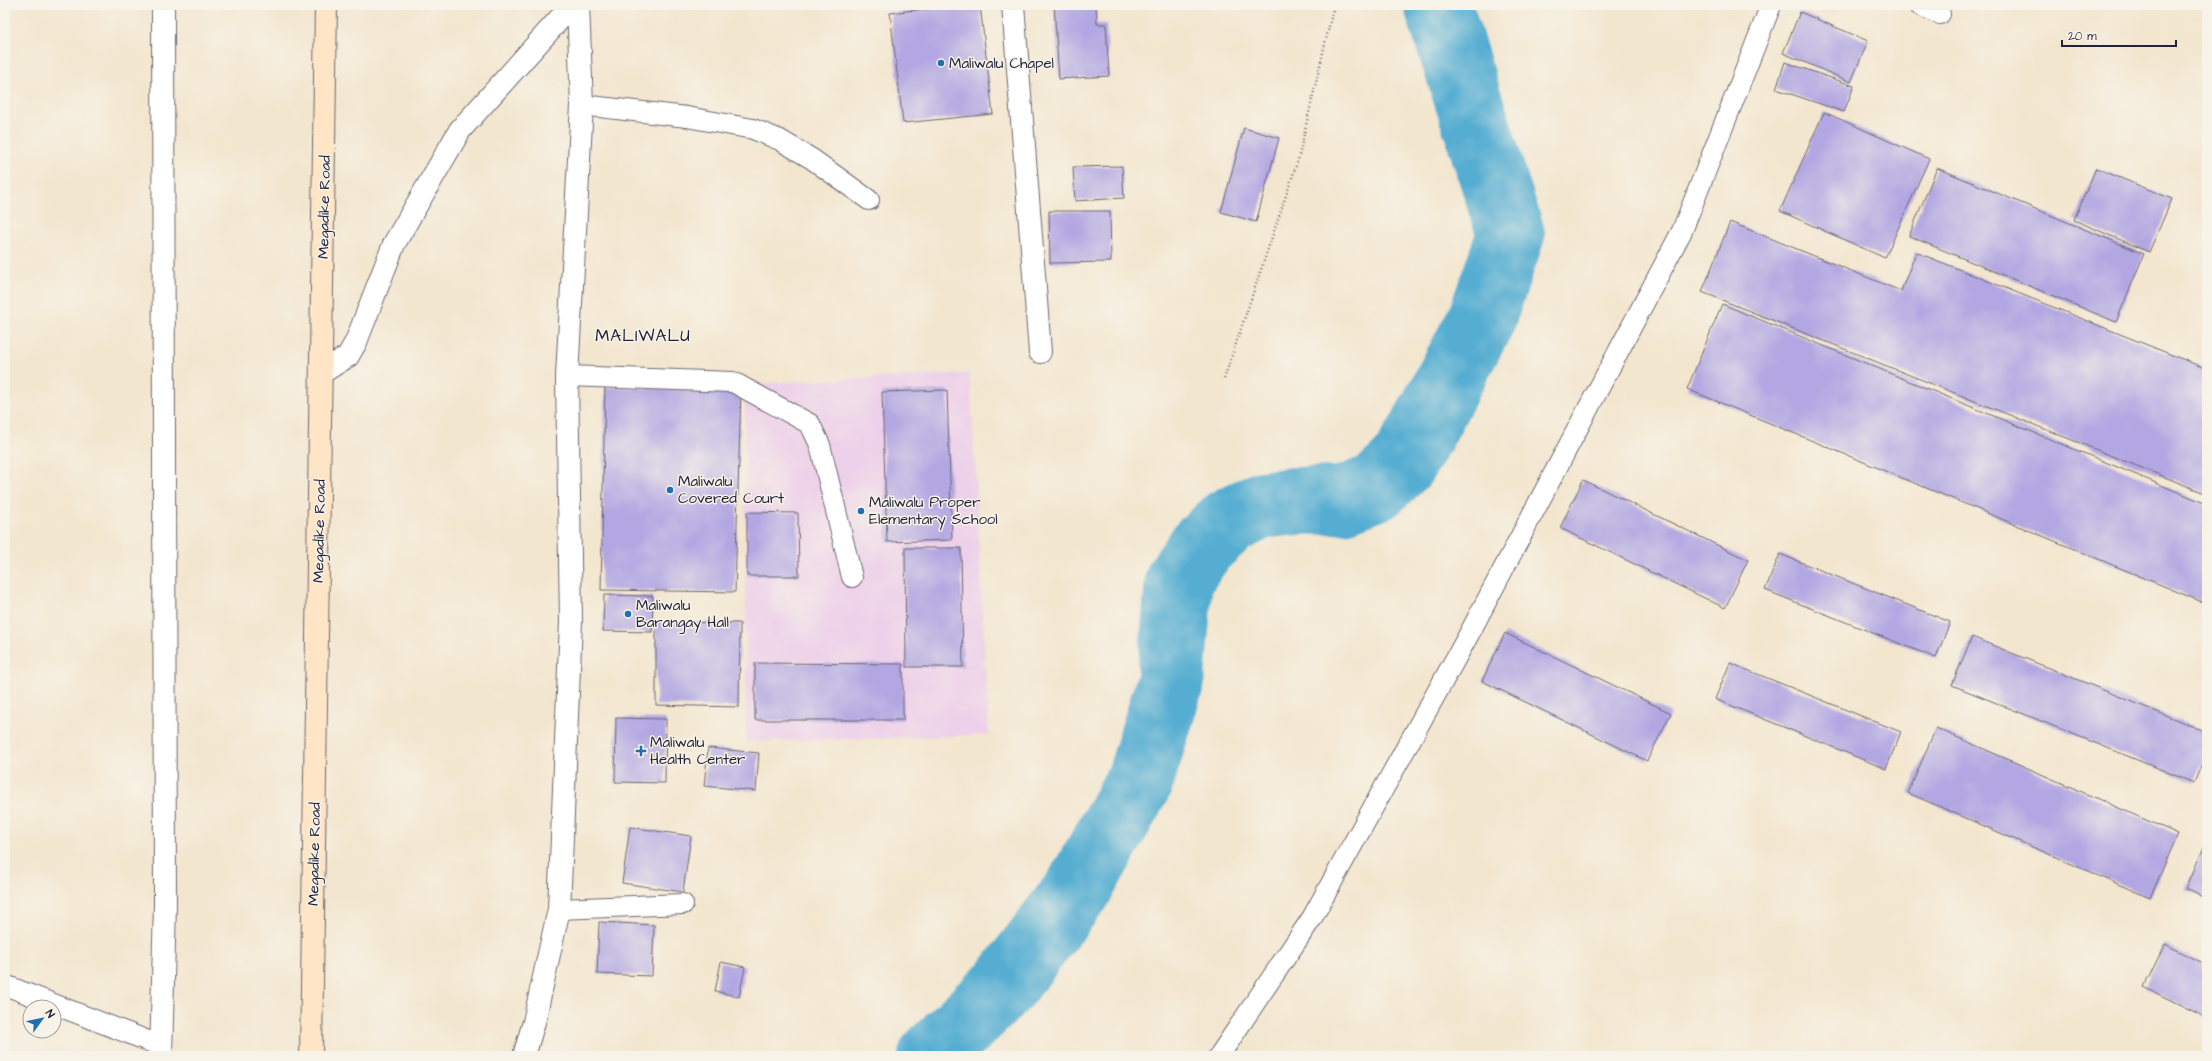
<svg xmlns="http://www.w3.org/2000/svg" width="2212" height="1061" viewBox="0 0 2212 1061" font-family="'Architects Daughter',sans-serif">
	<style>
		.built { fill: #edd0e9 }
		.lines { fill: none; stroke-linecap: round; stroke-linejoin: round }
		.river { stroke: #55add2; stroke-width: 68 }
		.building { fill: #b2a7e2 }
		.service-casing { stroke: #6b676f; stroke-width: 22 }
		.minor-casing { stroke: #6b676f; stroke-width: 24 }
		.tertiary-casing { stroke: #6b676f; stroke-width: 24 }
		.secondary-casing { stroke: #6b676f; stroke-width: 24 }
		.path { stroke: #6b676f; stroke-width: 2.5; stroke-dasharray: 1 3; stroke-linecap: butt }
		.service { stroke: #fff; stroke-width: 20 }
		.minor { stroke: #fff; stroke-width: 22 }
		.tertiary { stroke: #fff; stroke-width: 22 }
		.secondary { stroke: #fde5c5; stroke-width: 22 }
		.poi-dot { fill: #1f6fb2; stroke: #f7f3e8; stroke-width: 1.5 }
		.labels { text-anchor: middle; stroke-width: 3; stroke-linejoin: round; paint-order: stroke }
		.poi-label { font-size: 15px; fill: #22223b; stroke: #f7f3e8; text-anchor: start }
		.street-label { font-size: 15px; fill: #22223b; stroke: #f7f3e8 }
		.quarter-label { font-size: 17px; letter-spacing: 1px; fill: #22223b; stroke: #f7f3e8 }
	</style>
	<rect width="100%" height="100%" fill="#f7f3e8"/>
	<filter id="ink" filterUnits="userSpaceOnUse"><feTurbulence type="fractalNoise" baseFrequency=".025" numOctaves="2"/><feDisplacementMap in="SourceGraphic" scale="8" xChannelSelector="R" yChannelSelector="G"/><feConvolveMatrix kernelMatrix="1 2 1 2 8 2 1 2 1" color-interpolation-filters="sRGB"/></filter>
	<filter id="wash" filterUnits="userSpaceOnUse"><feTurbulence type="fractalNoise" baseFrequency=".012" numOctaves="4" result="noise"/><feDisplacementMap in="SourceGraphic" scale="16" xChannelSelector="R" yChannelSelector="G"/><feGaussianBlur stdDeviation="0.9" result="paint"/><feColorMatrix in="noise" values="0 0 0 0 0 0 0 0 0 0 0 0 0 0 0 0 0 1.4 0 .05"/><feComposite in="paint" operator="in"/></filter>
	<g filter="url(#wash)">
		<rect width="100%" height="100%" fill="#f3e6cf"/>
		<path class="built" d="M970,373L989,735L746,742L745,384Z"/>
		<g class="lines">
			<path class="river" d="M932,1056L1005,985L1079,888L1140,780L1171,680L1179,579L1202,546L1229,521L1262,505L1295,501L1343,500L1377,487L1402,464L1421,433L1482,318L1511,234L1438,5"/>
		</g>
		<g id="blocks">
			<path class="building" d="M959,5H980L993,114L903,123L890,13Z
				M1054,5H1096L1097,24H1106L1109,76L1059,79Z
				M1800,12L1868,41L1851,82L1783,53Z
				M1785,62L1854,86L1844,112L1776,89Z
				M1824,112L1929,159L1885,258L1780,211Z
				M1244,128L1279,138L1256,222L1221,212Z
				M1122,166L1124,198L1075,201L1073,167Z
				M1937,168L2144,254L2116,322L1909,236Z
				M2096,168L2172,199L2149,252L2074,220Z
				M1049,211H1110L1111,262L1050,263Z
				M1730,222L1901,291L1916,252L2207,369V494L1702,292Z
				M1722,304L2207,504V604L1687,389Z
				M605,387L741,390L735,592L601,590Z
				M947,390L952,540L887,542L882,392Z
				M1583,480L1748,560L1725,608L1560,528Z
				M747,512L798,513L799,576H747Z
				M905,548H961L963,667H906Z
				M1780,554L1950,622L1936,658L1765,590Z
				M604,595L653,596L652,632L603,631Z
				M656,622L740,623L739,707L656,705Z
				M1505,633L1671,713L1647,761L1482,681Z
				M1972,637L2207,732V751L2194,783L1952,685Z
				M755,663L903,664V720H755Z
				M1730,663L1901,732L1886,769L1715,699Z
				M616,718L666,719L665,783L615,782Z
				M1936,728L2178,834L2150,898L1908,793Z
				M708,748L759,753L756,791L704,786Z
				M630,827L691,836L683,892L622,883Z
				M2207,839V899L2186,889Z
				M599,922L654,925L652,976L597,974Z
				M2165,944L2207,965V1018L2144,987Z
				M721,962L745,967L739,997L715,991Z"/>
		</g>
	</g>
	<g filter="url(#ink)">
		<use href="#blocks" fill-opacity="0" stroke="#6b676f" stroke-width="1"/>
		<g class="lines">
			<g class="service-casing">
				<path id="service" d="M1919,5L1940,14
					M582,105L687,117L753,129L780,140L812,159L869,200
					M567,376L733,382L810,424L820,445L852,577
					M559,909L683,904
					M5,985L161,1046
					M1219,1056L1312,918L1468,636L1682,231L1771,5"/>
			</g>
			<g class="minor-casing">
				<path id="minor" d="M1013,5L1040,352
					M161,1056L165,904L163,5
					M524,1056L534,1022L559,909L571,621L567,376L582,105L578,5"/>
			</g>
			<g class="tertiary-casing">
				<path id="tertiary" d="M321,373L348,356L356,342L394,244L460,130L572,5"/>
			</g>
			<g class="secondary-casing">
				<path id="secondary" d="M311,1056L326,5"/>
			</g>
			<path class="path" d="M1224,379L1298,160L1334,5"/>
			<use href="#service" class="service"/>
			<use href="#minor" class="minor"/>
			<use href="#tertiary" class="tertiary"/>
			<use href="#secondary" class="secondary"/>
		</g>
	</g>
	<g class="poi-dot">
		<circle cx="941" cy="63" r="4"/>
		<circle cx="670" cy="490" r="4"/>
		<circle cx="861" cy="511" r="4"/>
		<circle cx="628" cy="614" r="4"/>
		<path d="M639 745h4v4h4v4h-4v4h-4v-4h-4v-4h4z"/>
	</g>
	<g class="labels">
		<g class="poi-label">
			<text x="949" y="68">Maliwalu Chapel</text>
			<text x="678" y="486">Maliwalu<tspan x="678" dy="17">Covered Court</tspan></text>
			<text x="869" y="507">Maliwalu Proper<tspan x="869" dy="17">Elementary School</tspan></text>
			<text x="636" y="610">Maliwalu<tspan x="636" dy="17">Barangay Hall</tspan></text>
			<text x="650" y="747">Maliwalu<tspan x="650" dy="17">Health Center</tspan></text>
		</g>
		<g class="street-label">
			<text transform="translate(324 207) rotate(-89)" y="5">Megadike Road</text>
			<text transform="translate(319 531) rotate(-89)" y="5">Megadike Road</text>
			<text transform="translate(314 854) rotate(-89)" y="5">Megadike Road</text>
		</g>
		<g class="quarter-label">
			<text x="643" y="341">MALIWALU</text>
		</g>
	</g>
	<rect width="2212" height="1061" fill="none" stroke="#f7f3e8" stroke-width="20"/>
	<g transform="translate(42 1019) rotate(57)"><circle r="19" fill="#f7f3e8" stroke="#a29fa3"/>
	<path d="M0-3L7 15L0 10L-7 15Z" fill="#1f6fb2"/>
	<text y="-6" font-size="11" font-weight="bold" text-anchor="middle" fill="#22223b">N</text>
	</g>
	<path d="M2062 40v6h114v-6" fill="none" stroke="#22223b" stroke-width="2"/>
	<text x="2068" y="40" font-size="12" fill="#22223b" stroke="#f7f3e8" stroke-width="3" paint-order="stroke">20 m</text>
</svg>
